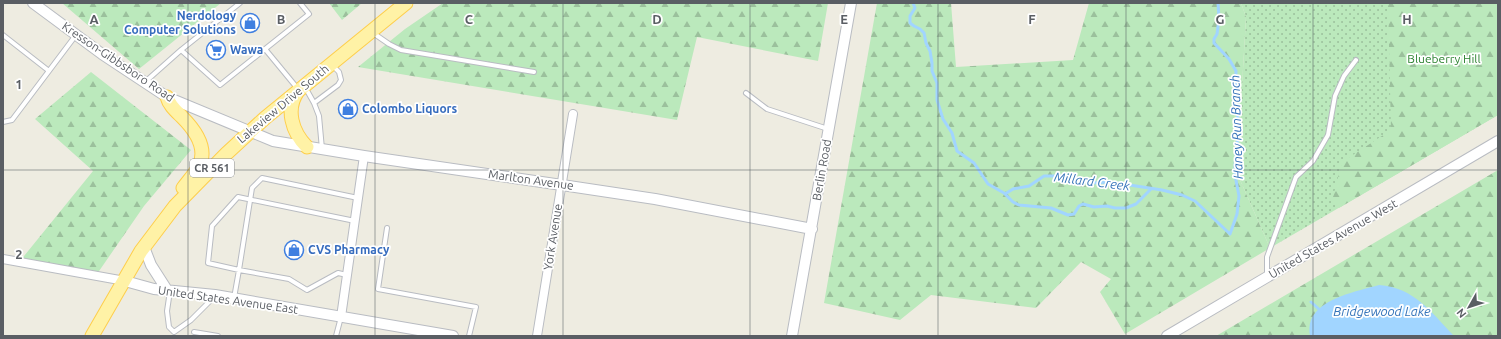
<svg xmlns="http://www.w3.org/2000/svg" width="1501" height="339" viewBox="0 0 1501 339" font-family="Ubuntu,sans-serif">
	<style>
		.grass { fill: url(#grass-dots) }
		.forest { fill: url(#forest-firs) }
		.water { fill: #a1d5ff }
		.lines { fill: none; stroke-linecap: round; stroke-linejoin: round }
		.stream { stroke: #a1d5ff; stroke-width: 3 }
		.service-casing { stroke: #b9bcc2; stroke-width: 6 }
		.minor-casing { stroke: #b9bcc2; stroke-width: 10 }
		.tertiary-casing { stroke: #b9bcc2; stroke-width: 12 }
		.primary-casing { stroke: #fece4b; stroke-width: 15 }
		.service { stroke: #fff; stroke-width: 4 }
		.minor { stroke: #fff; stroke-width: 8 }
		.tertiary { stroke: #fff; stroke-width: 10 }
		.primary { stroke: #fff2a6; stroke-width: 13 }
		.grid { fill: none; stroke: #5a5e64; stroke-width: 1; stroke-opacity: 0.55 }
		.labels { text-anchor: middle; stroke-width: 3.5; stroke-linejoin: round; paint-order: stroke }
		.shield { fill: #fff; stroke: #8c8e92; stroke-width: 1 }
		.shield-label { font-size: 11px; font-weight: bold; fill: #5a5e64 }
		.shop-label { font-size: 12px; font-weight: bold; fill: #366cbe; stroke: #fff; text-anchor: start }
		.park-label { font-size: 12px; fill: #2c8230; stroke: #fff }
		.street-label { font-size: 12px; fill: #5a5e64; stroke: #fff }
		.water-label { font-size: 13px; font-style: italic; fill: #3574ba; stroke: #fff }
		.grid-label { font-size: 13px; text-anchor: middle; font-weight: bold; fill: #5a5e64; stroke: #fff; stroke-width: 3.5; stroke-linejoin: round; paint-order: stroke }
	</style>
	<defs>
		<pattern id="grass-dots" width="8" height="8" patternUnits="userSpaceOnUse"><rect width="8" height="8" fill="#bbe9bc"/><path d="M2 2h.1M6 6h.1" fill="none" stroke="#9bc09c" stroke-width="1.8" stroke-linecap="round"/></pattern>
		<pattern id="forest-firs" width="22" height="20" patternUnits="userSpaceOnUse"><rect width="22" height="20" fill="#bbe9bc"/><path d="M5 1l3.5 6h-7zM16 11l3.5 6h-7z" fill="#9bc09c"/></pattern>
	</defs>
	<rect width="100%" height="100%" fill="#eeece1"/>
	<path class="grass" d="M1241,3H1498V115L1270,248L1237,173L1246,17Z"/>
	<path class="forest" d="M62,3H221L139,69Z
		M329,3H362L342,20Z
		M443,3H828L818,61L697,37L677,120L358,67L405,29Z
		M877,3H951L956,67L1073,60L1089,3H1241L1246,17L1237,173L1270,248L1125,334L1100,292L1111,279L1081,262L1036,308L931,295L900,320L824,303Z
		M1388,3H1498V115L1339,208L1332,201L1342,162L1391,130Z
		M91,72L191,150L144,206L97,274L20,261L93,171L35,119Z
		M1498,170V336H1216Z"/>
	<path class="water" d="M1379,285C1415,288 1431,312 1454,336H1310C1309,331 1309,325 1311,320C1320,298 1358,291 1379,285Z"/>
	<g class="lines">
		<path class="stream" d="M913,3L915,8L910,16V23L914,26L920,29L924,33L926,43L930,51L932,63V71L937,83V100L943,119L952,133L957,151L974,163L988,184L1004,193L1013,202L1019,205L1051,208L1068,215L1074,214L1079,206L1083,204L1094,207L1107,206L1115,208H1126L1136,204L1151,189
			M1005,194L1013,189L1029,186L1044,176H1069L1093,183L1110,182L1162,190L1182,195L1195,201L1230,234L1237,214L1239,196L1235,175V165L1239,125L1235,99L1236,71L1229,59L1214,43V39L1217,34L1219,19L1218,3
			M1311,302L1321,311"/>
		<g class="service-casing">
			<path id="service" d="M373,33L389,44L401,50L534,72
				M3,35L49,71
				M265,49L298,89
				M181,50L220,85L309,14L300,3
				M145,82L181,50L240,3
				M305,87L314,103L319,116L322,149
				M746,93L767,109L828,129
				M314,103L338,85L341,80L339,72L332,65
				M3,122L12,120L76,35
				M387,228L378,289L476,307L469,336
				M347,275L338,273L307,290L289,279L239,270L252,188L262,178L358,198
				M1267,275V257L1296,177L1313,161L1328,135L1335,96L1344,76L1356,60
				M170,291L167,311L169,327L174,332L191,320L214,297
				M234,298L239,270L208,263L212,226L238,197L355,221
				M194,332L218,336
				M336,336L341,317"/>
		</g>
		<g class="minor-casing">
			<path id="minor" d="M3,259L125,281
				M341,317L364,156
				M537,336L573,114"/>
		</g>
		<g class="tertiary-casing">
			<path id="tertiary" d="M33,3L102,54L167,97L273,141L364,156L562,185L655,199L812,229
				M144,247L151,265L167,290
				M125,281L154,289L215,295L453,336
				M792,336L851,3
				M1167,336L1498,141"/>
		</g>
		<g class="primary-casing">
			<path id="primary" d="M298,91C285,109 292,132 307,147
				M167,97C169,105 176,111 182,117C194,129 208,148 199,166C195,174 188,181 183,188
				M92,336L141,251L175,206L226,154L265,118L406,3"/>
		</g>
		<use href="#service" class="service"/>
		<use href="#minor" class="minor"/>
		<use href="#tertiary" class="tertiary"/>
		<use href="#primary" class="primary"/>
	</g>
	<path class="grid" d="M188,3V336M375,3V336M563,3V336M750,3V336M938,3V336M1126,3V336M1313,3V336M3,170H1498"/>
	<defs>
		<g id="shop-ring" transform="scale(1)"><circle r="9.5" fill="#fff" stroke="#3f7fe0" stroke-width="1.5"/><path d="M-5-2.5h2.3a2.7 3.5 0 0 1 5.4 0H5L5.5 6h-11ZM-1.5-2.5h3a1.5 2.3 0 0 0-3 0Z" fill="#3f7fe0"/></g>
		<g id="supermarket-ring" transform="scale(1)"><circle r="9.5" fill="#fff" stroke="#3f7fe0" stroke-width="1.5"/><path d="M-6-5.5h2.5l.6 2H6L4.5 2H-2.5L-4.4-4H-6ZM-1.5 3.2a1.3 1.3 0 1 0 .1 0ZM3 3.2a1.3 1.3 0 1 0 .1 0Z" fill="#3f7fe0"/></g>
	</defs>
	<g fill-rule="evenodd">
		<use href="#shop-ring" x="250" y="23"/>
		<use href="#supermarket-ring" x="216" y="50"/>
		<use href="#shop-ring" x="348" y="109"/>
		<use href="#shop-ring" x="294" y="250"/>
	</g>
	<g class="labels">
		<rect class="shield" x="190" y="159" width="44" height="18" rx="3"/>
		<g class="shield-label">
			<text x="212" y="172">CR 561</text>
		</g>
		<g class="shop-label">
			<text x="236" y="20" text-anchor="end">Nerdology<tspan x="236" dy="14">Computer Solutions</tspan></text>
			<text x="230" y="54">Wawa</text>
			<text x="362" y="113">Colombo Liquors</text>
			<text x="308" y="254">CVS Pharmacy</text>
		</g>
		<g class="park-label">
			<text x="1444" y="63">Blueberry Hill</text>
		</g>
		<g class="street-label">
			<text transform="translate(118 62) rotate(34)" y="4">Kresson-Gibbsboro Road</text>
			<text transform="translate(283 104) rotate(-40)" y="4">Lakeview Drive South</text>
			<text transform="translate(822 170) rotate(-80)" y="4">Berlin Road</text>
			<text transform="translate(531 180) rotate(8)" y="4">Marlton Avenue</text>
			<text transform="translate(553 237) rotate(-81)" y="4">York Avenue</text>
			<text transform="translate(1333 239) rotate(-30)" y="4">United States Avenue West</text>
			<text transform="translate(228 300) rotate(8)" y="4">United States Avenue East</text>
		</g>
		<g class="water-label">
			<text transform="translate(1236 127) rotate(-92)" y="5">Haney Run Branch</text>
			<text transform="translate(1092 181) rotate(7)" y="5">Millard Creek</text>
			<text x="1382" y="316">Bridgewood Lake</text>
		</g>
	</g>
	<g class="grid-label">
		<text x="94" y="24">A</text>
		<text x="281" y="24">B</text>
		<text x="469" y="24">C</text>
		<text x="657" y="24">D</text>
		<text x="844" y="24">E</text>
		<text x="1032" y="24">F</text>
		<text x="1220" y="24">G</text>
		<text x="1407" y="24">H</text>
		<text x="19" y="89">1</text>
		<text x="19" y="259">2</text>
	</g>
	<rect width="1501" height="339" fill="none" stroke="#5a5e64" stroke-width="8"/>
	<g transform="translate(1469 307) rotate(231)" stroke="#ffffff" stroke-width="3" paint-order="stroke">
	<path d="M0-3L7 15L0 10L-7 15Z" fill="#5a5e64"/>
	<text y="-6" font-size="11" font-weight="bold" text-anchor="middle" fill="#5a5e64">N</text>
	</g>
</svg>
